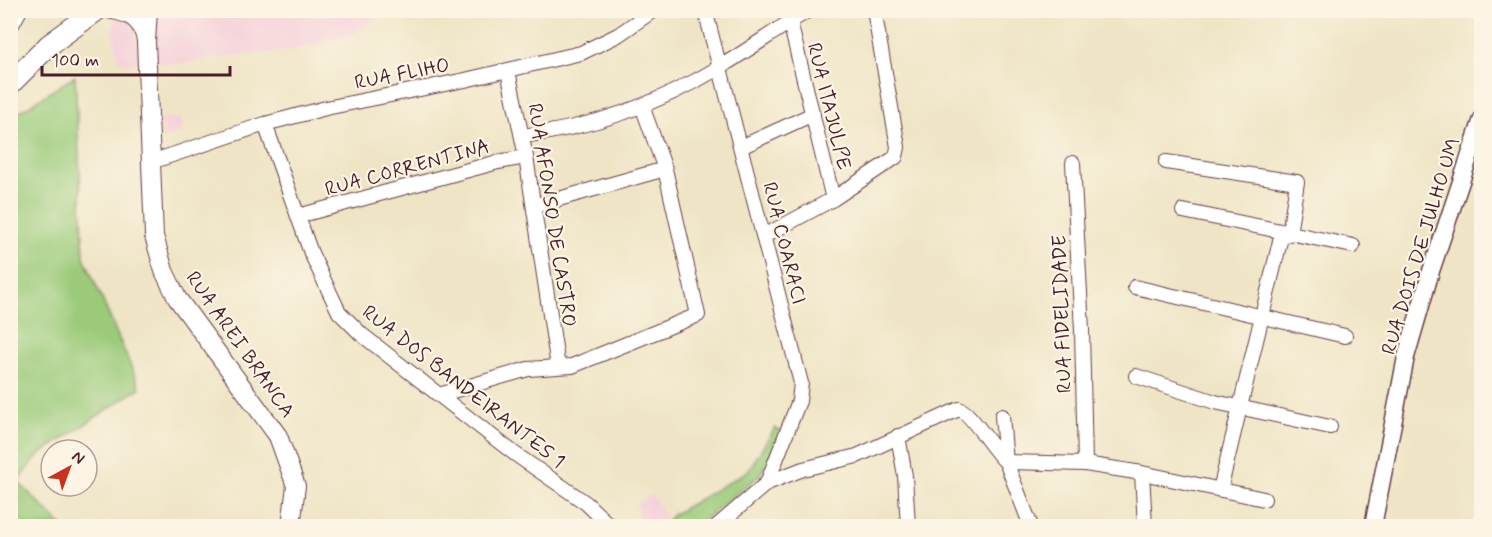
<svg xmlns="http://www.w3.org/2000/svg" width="1492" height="537" viewBox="0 0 1492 537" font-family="Mynerve,sans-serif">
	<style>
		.built { fill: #f5cfda }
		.green { fill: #9bcb7a; stroke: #727552; stroke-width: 1.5 }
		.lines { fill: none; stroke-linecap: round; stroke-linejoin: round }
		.minor-casing { stroke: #633d42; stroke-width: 16 }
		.tertiary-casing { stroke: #633d42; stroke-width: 19 }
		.secondary-casing { stroke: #633d42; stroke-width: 20 }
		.trunk-casing { stroke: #633d42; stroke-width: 23 }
		.minor { stroke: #fff; stroke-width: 14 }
		.tertiary { stroke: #fff; stroke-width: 16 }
		.secondary { stroke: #fff; stroke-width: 18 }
		.trunk { stroke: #fff; stroke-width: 21 }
		.labels { text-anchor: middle; stroke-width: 4.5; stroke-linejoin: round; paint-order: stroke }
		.street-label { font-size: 20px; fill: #4a1f2b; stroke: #fcf5e5 }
	</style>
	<rect width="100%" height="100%" fill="#fcf5e5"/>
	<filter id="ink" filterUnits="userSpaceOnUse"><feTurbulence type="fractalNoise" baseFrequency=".0167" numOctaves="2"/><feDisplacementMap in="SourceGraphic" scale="12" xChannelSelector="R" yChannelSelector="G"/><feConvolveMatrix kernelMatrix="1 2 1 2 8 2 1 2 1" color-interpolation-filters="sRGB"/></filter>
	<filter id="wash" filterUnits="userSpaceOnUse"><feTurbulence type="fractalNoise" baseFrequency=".008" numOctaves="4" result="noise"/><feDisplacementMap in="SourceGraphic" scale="24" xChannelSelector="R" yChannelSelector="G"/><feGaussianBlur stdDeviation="1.35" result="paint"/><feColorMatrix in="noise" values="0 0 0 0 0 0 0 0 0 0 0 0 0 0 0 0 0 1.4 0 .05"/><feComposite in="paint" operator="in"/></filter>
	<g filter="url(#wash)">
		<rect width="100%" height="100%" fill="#efe4c5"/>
		<path class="built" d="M323,10L389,11L352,35L294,50L205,59L186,64L155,63V11L309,13Z
			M116,17L132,21L142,60L127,64L118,59L113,29Z
			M162,118H180L183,131L162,139Z
			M652,494L666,518L640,525L637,504Z"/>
		<path class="green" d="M75,76L84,257L140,388L40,454L17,481L62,526H11V123L16,114Z
			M775,428L782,432L760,475L696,526H668L669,519L674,514L748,471Z"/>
	</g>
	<g filter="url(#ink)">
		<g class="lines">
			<g class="minor-casing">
				<path id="minor" d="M705,10L801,383L799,401L767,483
					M790,22L833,199
					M508,71L526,157L558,367
					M265,124L311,253L339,312L361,334L439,395L515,454L586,503L610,526
					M522,136C592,128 660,103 720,67C750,49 779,28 809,10
					M741,147L813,114
					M151,162L265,124L326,108L465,80L581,53L618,35L654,10
					M1166,162L1297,182L1289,234
					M1073,163L1082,330L1085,464
					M534,206L665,169
					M1183,211L1353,246
					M298,216L498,162L526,157
					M764,236L833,199L896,157L898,147L874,10
					M1135,287L1345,336
					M1136,376L1215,402L1330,427
					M439,395L528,369L572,366L698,315L665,169L642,106
					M1002,416L1006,462L1031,526
					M898,436L905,476L908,526
					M1006,462L1085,464L1142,473L1264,499
					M1142,473L1145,526
					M1220,490L1282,233
					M717,526L767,483L803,469L857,456L959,409C970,411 994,452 1006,462"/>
			</g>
			<g class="tertiary-casing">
				<path id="tertiary" d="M1373,526L1406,357L1431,271L1482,119"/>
			</g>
			<g class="secondary-casing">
				<path id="secondary" d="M113,10C132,13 142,21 146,40
					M148,10L146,42L154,236L164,271L177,298L278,436L296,486L291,526"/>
			</g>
			<g class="trunk-casing">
				<path id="trunk" d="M10,21L16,10
					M10,84L49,45L97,10"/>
			</g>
			<use href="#minor" class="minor"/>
			<use href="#tertiary" class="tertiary"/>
			<use href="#secondary" class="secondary"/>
			<use href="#trunk" class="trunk"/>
		</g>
	</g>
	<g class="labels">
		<g class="street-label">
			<text transform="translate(402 73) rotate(-11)" y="7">RUA FLIHO</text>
			<text transform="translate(830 106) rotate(76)" y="7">RUA ITAJULPE</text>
			<text transform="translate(407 167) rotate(-15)" y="7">RUA CORRENTINA</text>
			<text transform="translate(553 215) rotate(81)" y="7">RUA AFONSO DE CASTRO</text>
			<text transform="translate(785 243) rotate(76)" y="7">RUA COARACI</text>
			<text transform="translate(1420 246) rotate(-73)" y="7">RUA DOIS DE JULHO UM</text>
			<text transform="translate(1061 314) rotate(-92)" y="7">RUA FIDELIDADE</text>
			<text transform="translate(241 344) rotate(55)" y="7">RUA AREI BRANCA</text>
			<text transform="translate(464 386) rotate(38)" y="7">RUA DOS BANDEIRANTES 1</text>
		</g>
	</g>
	<rect width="1492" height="537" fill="none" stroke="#fcf5e5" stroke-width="36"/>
	<g transform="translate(69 468) rotate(41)"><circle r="28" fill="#fcf5e5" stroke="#b59f9b" stroke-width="1.5"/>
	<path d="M0-4.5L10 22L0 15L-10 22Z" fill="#c8321e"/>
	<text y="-9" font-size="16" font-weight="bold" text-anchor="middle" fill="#4a1f2b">N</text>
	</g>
	<path d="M42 66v9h188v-9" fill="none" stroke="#4a1f2b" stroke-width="3"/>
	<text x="51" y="66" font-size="18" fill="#4a1f2b" stroke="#fcf5e5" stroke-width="4.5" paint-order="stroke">100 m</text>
</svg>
